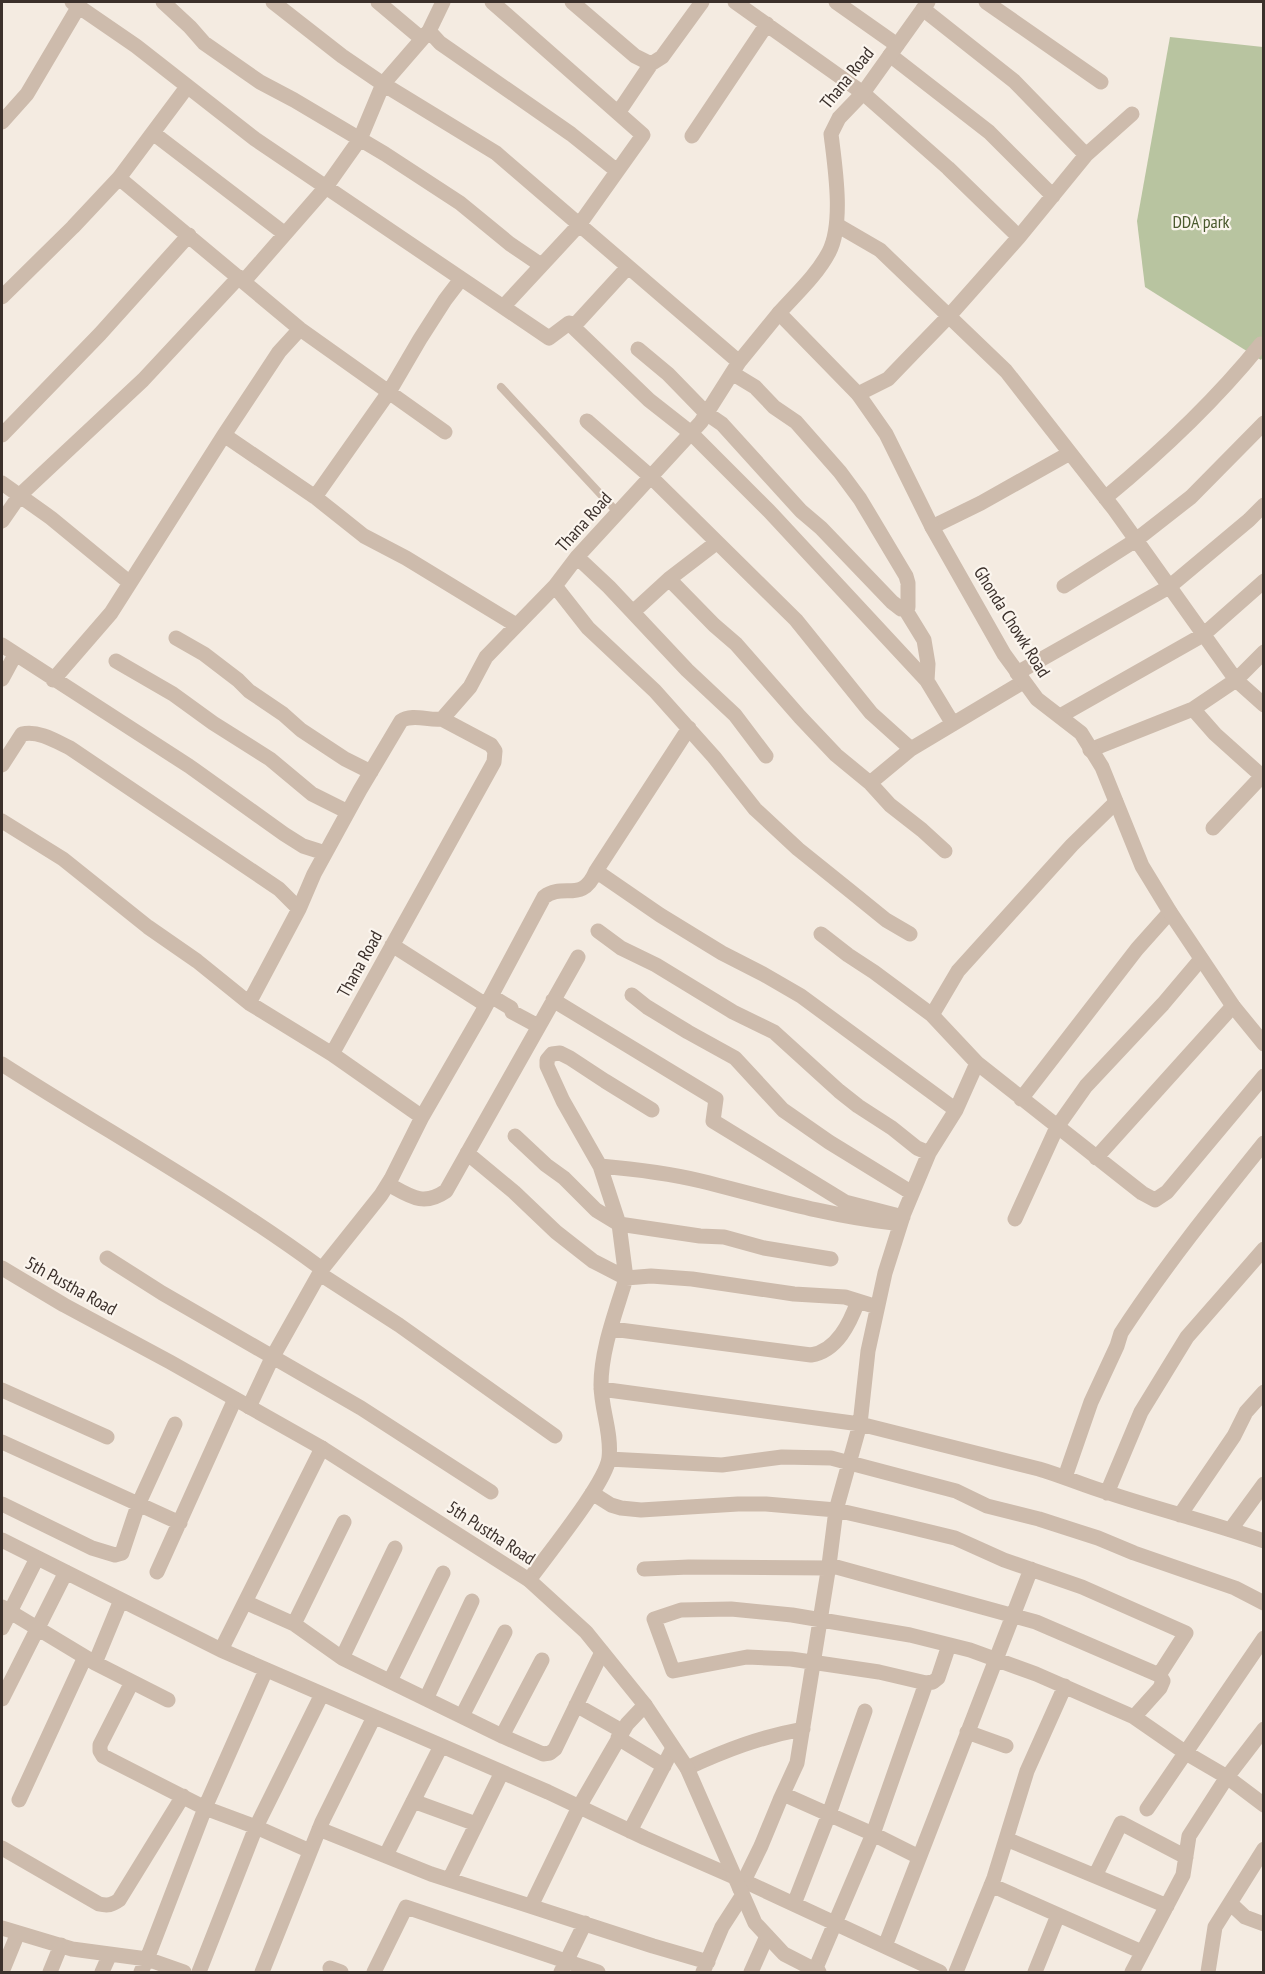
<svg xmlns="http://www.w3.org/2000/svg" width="1265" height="1974" viewBox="0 0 1265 1974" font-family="'PT Sans Narrow',sans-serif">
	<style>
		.green { fill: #b8c4a0 }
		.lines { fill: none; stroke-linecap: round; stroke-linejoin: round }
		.service { stroke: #cdbbac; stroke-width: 8 }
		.minor { stroke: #cdbbac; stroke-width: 15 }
		.tertiary { stroke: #cdbbac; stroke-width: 15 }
		.labels { text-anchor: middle; stroke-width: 4.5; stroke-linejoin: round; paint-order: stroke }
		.street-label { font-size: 18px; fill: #3b302b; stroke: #fbf5ee }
		.park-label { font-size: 18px; fill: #4a5a2e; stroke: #fbf5ee }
	</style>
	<rect width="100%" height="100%" fill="#f4ebe1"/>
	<path class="green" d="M1170,37L1263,47L1264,355L1261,360L1145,287L1137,221Z"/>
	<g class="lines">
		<path class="service" d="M501,387L618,513"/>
		<path class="minor" d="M72,2L136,46L255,139L549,338L569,323L649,400L691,433L769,511L927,681
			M163,2L190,27L204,43L260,82L294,100L385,154L460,203L510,244L541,265
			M273,2L342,56L383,84L496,153L739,362
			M378,2L422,39
			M492,2L643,135L579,225L503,307
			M572,2L635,56L651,64L662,57L702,2
			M735,2L863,93L948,168L1019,237
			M836,2L897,45
			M986,2L1101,82
			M923,9L1014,81L1086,155
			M429,31L440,43L571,134L617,171
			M890,55L989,132L1053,196
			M618,113L651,64
			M2,122L27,94L79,6
			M153,133L285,234
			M692,136L767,24
			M119,178L300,329L445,432
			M837,225L880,250L1006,371L1114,509L1236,680L1264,705
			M244,281L326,187L360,139L383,84L429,31L443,2
			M2,297L73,227L119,178L187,87
			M573,327L628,267
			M638,349L668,374L706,413L722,424L801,511L821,528L892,602L901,609L908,607V583L906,576L860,499L840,472L796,422L774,407L755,387L732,373
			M858,394L888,379L915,351L949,316L1019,237L1086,155L1132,114
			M587,421L651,477L796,620L871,713L911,749
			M2,435L100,334L189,235
			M224,435L315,497L364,536L406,558L516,625
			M2,483L51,518L130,583
			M315,497L389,392L420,339L445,300L461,279
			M1105,498C1162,451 1215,401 1261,344
			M2,521L20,495L143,380L239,277
			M932,527L981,503L1070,453
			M577,557L609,587L687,670L735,715L766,756
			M669,579L714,625L736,644L800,717L836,755L870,783L890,805L922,830L945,851
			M555,586L588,628L655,691L714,757L755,809L798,849L849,890L886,920L910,934
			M1064,586L1136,540L1191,497L1264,423
			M905,609L924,640L928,664L927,681L953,724
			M633,612L669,579L716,543
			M176,638L204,654L238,680L249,691L283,714L301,730L345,759L371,772
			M2,645L189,766L284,834L303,846L325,853
			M116,661L173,694L213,723L270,759L312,794L348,812
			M1017,673L1169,587L1249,520L1264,505
			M2,679L15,655
			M53,680L111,613L224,435L279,352L300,329
			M1193,709L1215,734L1264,778
			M1060,716L1203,635L1264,581
			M442,719L470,687L486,657L555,586L577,557L701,422L739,362L779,313
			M1090,750L1193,709L1236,680L1264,652
			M2,765L22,734C38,730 56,741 70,748L279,889L299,909
			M870,783L911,749L1023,682
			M2,821L63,859L148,927L197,961L249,1003L332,1054L422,1117
			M1213,828L1264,774
			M596,871L660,915L722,953L763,974L801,996L956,1110
			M598,931L621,948L656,965L733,1012L774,1032L839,1091L858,1106L892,1128L917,1148L929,1153
			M821,934L848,955L874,972L932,1015L977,1063L1142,1193L1155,1200L1167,1192L1264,1076
			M392,945L486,1005
			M632,995L647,1007L688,1032L735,1058L783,1110L829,1142L912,1193
			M491,996L511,1008L512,1012L538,1026
			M553,1000L716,1099L713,1121L845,1202L903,1217
			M249,1003L299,909L314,874L360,790L401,721C412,713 429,721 442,719
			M932,1015L958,971L1072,845L1116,802
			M332,1054L494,762L495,751L491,745L442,719
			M2,1064C108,1132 220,1194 322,1269
			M1021,1099L1137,949L1170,912
			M652,1110L605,1081L570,1058L560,1053L552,1054L547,1060V1066L563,1101L600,1166L619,1224L626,1278L651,1276L692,1279L794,1294L845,1297L877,1307
			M515,1136L546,1165L564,1178L596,1210L619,1224L700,1236L724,1237L764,1248L831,1259
			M467,1153L514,1192L556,1232L593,1261L626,1278C616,1312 601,1349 601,1385C601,1409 612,1433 609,1458C606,1483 547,1555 529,1580
			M1096,1158L1233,1006
			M600,1166C634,1169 668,1173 701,1181C765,1197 828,1216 894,1223
			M388,1184C410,1196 423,1207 446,1191L578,957
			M1015,1219L1057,1127L1086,1086L1163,1004L1201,959
			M107,1258L162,1293L361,1408L491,1492
			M320,1274L399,1325L555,1436
			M612,1329L811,1355C837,1351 850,1323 858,1301
			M601,1389L860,1424L1039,1469C1063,1476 1085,1486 1109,1493C1160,1510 1213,1523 1264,1541
			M2,1390L107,1437
			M249,1407L272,1358L322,1269L381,1195L391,1179L422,1117L482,1013L544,897C564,882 582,904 596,871L689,728
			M2,1442L180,1523
			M609,1459L722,1465L782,1457L831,1458L956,1491L987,1506L1039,1519L1098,1538L1134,1553L1235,1588L1264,1603
			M1065,1477L1091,1402L1117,1346L1121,1333C1164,1267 1214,1205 1264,1143
			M592,1493L611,1505L621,1508L641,1510L738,1504H766L836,1510L893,1523L955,1538L1004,1560L1082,1587L1186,1633L1159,1675
			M1107,1493L1141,1412L1187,1337L1264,1249
			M2,1504L92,1548L115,1555L122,1553L138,1505L175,1424
			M1180,1515L1234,1436L1246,1412L1264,1392
			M1231,1529L1264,1484
			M2,1540L221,1650L548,1792L645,1838L734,1877
			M829,1565L1036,1622L1159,1675L1163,1681L1160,1688L1134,1717
			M644,1569L689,1567L829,1568
			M157,1572L235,1399
			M245,1602L294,1624L342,1658L502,1736L543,1754L550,1753L555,1749L602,1652
			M2,1607L95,1663L168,1700
			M294,1624L344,1522
			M2,1628L37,1558
			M949,1645L938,1678L933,1682L926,1683L879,1672L791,1659L747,1657L673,1671L654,1619L681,1610L731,1609L792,1615L910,1635L970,1650L1036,1674L1134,1717L1186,1753L1227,1777L1264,1805
			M221,1650L322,1448
			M342,1658L395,1548
			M95,1663L121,1600
			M390,1681L443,1573
			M132,1682L100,1745V1751L103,1756L205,1808L256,1827L310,1851
			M2,1699L66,1572
			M426,1699L472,1601
			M576,1705L622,1731
			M462,1716L505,1632
			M967,1732L1006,1746
			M502,1736L542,1660
			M618,1738L664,1766
			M687,1768C726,1750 760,1737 803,1729
			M783,1794L873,1834L919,1857
			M19,1800L85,1657
			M413,1801L476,1824
			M1147,1809L1264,1638
			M319,1829L431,1874L653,1946L708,1962
			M630,1831L673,1748
			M1006,1839L1167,1906
			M2,1848L99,1904C108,1906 112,1905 119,1900L183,1796
			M386,1855L441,1746
			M1095,1876L1121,1823L1186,1857
			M449,1880L502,1772
			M744,1881L940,1972
			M991,1885L1142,1952
			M740,1889L761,1846L780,1800L797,1763L829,1565L836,1510L860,1424L868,1351L885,1273L904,1213L929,1153L956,1110L977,1063
			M1230,1903L1245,1917L1264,1924
			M794,1904L829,1814L865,1711
			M531,1906L579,1807L627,1724L645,1705
			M2,1928L72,1949L147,1959L141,1972
			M885,1946L1031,1569
			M330,1968L341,1972
			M815,1970L873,1834L926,1683
			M2,1972L18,1933
			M50,1972L61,1945
			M102,1972L110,1954
			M184,1972L147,1959L207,1803L266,1670
			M199,1972L256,1827L322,1694
			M262,1972L322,1822L374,1717
			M374,1972L406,1907L598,1972
			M561,1972L585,1923
			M703,1972L722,1927L742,1896
			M751,1972L767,1936
			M956,1972L994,1878L1027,1771L1065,1686
			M1035,1972L1058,1915
			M1132,1972L1183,1875L1189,1836L1227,1777L1264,1729
			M1208,1972L1215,1927L1264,1849"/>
		<path class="tertiary" d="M928,2L863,93L839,118L831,134C835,167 844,223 829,252C817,275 796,294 779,313L858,394L886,434L932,527L1004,654L1037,699L1081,733L1102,767L1142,866L1170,912L1233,1006L1264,1044
			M2,1268L64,1305L170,1362L322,1448L529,1580L586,1632L645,1705L687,1768L755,1923L784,1954L819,1972"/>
	</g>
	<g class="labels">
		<g class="street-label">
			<text transform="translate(847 78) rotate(-51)" y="6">Thana Road</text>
			<text transform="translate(584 522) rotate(-48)" y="6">Thana Road</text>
			<text transform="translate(1012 622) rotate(58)" y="6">Ghonda Chowk Road</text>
			<text transform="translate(360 964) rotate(-61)" y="6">Thana Road</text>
			<text transform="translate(71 1286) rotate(29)" y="6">5th Pustha Road</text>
			<text transform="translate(491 1533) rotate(33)" y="6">5th Pustha Road</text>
		</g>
		<g class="park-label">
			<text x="1201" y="228">DDA park</text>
		</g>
	</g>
	<rect width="1265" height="1974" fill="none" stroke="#3b302b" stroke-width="6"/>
</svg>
